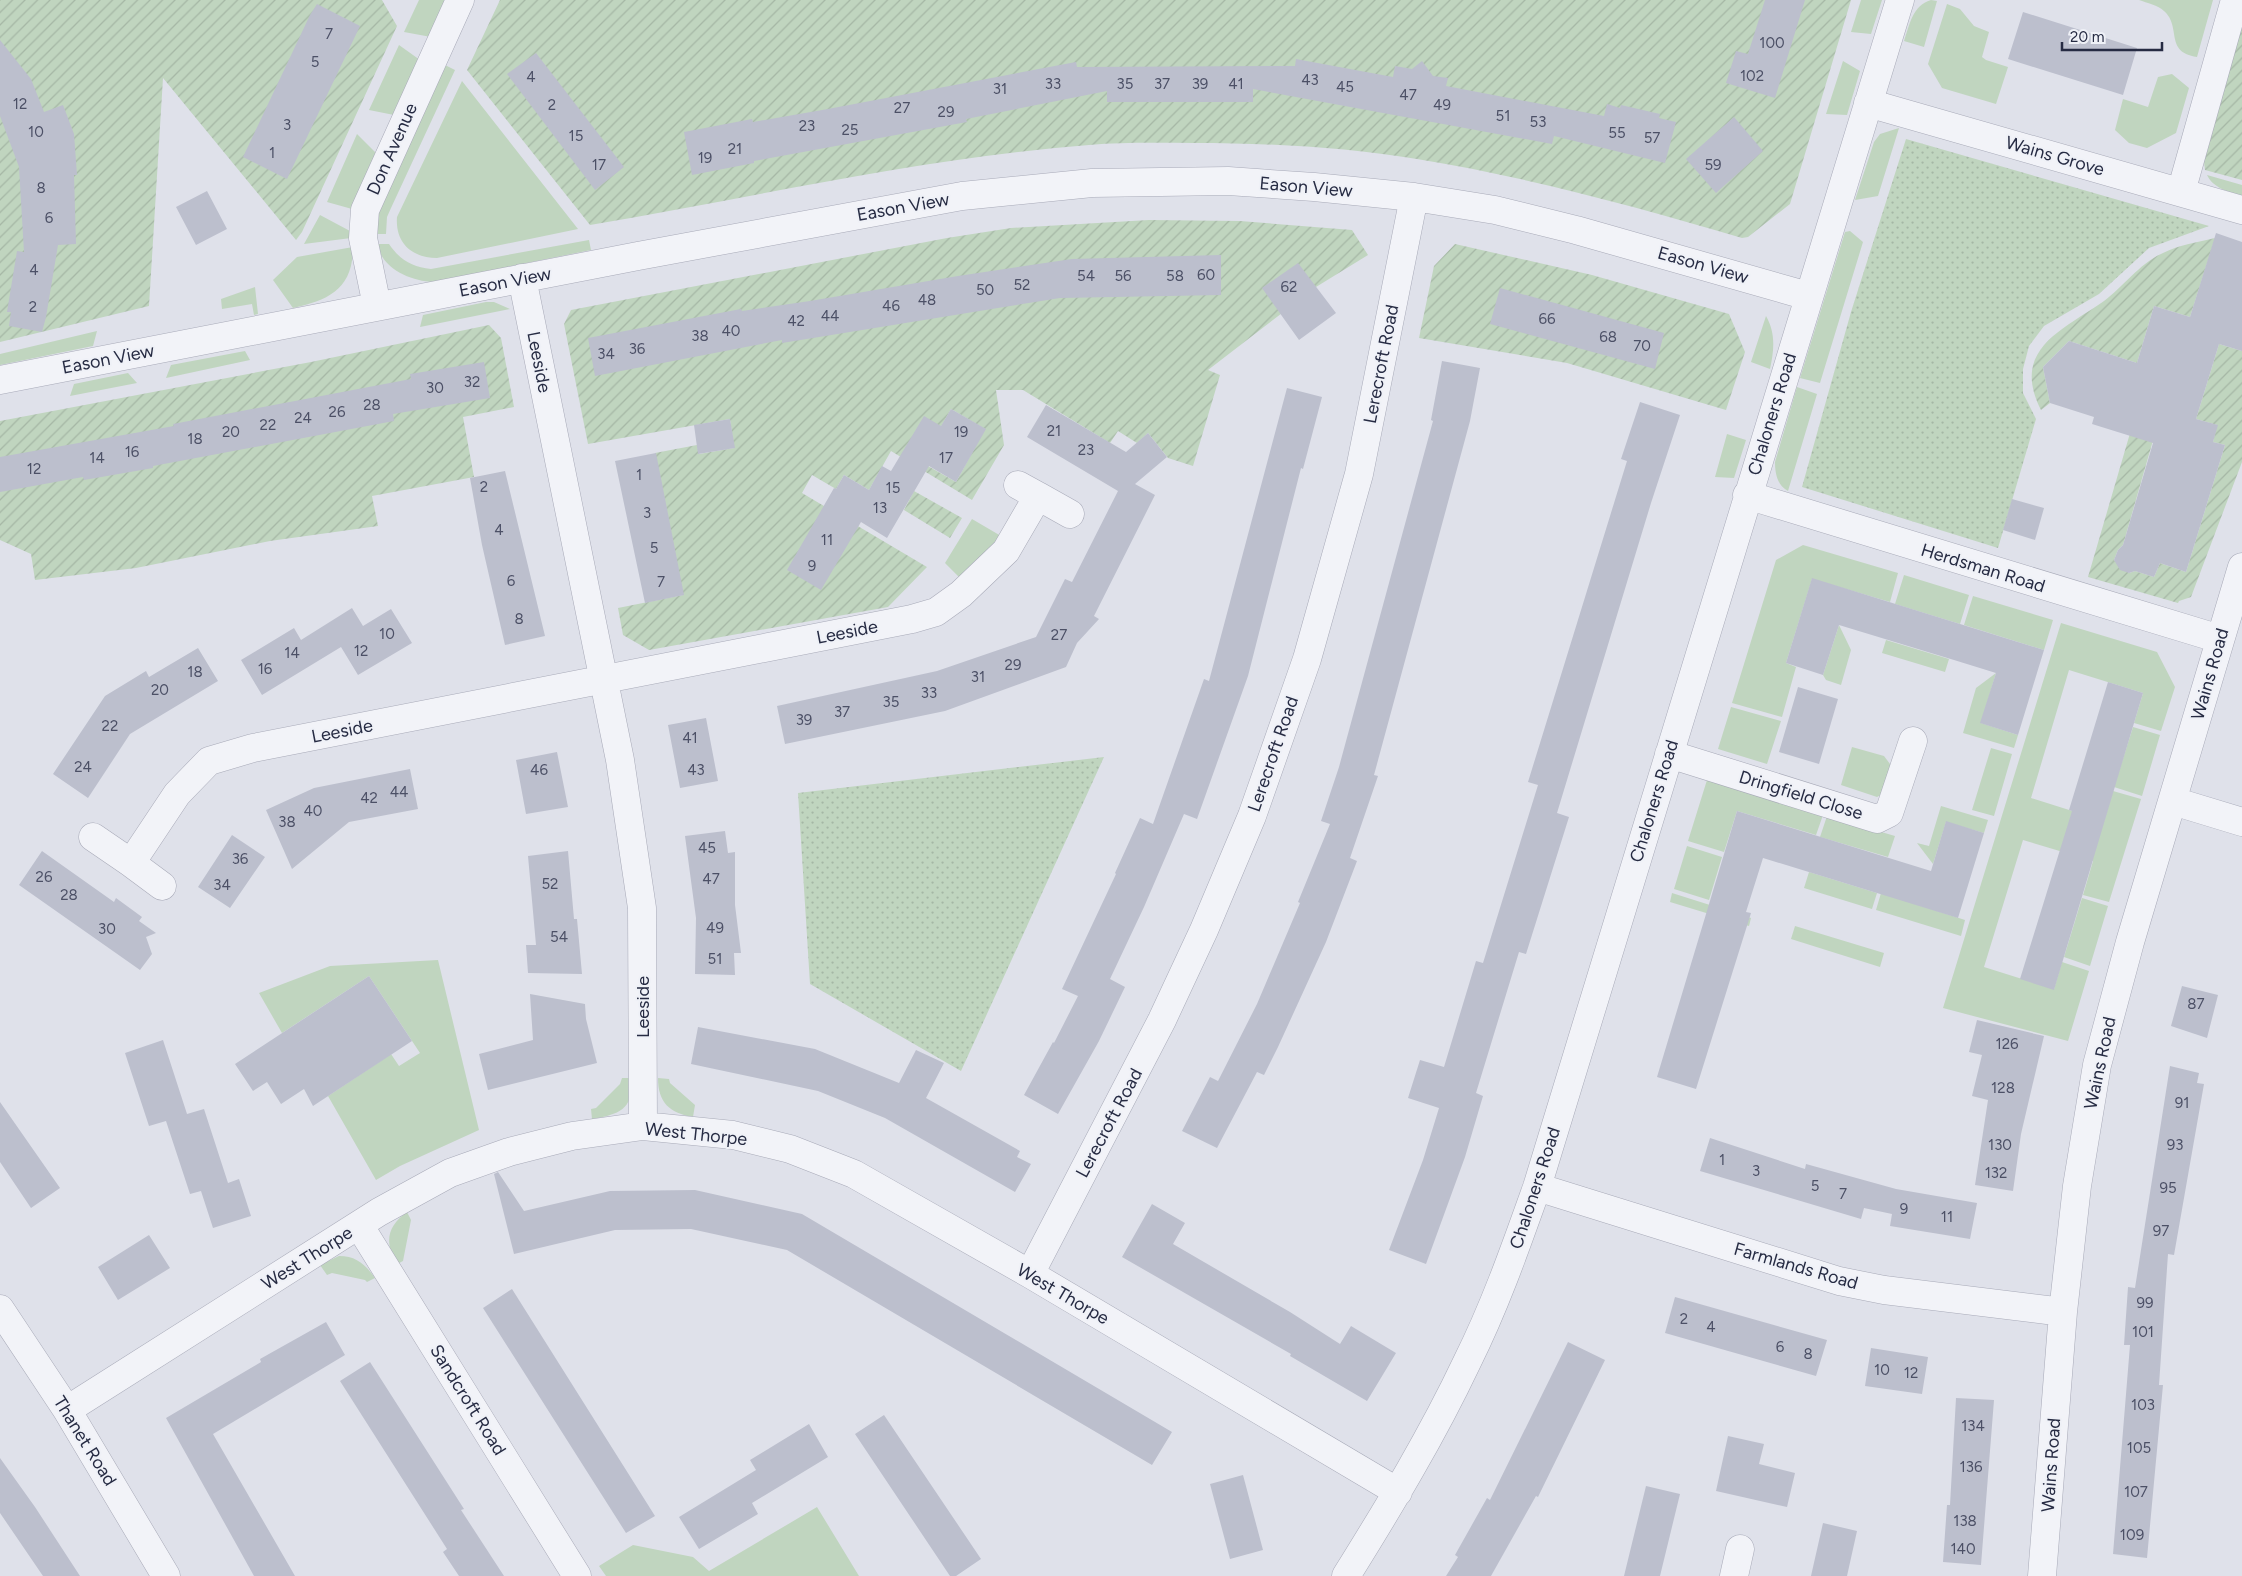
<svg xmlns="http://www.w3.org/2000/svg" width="2242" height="1576" viewBox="0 0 2242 1576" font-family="Figtree,sans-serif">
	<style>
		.grass { fill: #c0d5bf }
		.park { fill: url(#park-dots) }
		.garden { fill: url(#garden-furrows); fill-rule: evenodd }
		.building { fill: #bcbfcd }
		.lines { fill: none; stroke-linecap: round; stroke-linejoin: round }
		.minor-casing { stroke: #a8aab8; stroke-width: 29 }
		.minor { stroke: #f2f3f8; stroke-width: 28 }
		.labels { text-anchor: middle; stroke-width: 4; stroke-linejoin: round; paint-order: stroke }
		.number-label { font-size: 15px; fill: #4c5066 }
		.street-label { font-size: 18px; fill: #262b43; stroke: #eff1f7 }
	</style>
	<defs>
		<pattern id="park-dots" width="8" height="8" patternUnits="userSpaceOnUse" patternTransform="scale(1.25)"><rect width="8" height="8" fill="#c0d5bf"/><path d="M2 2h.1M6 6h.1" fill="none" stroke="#a5b7a5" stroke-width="1.8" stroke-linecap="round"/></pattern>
		<pattern id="garden-furrows" width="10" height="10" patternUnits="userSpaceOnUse" patternTransform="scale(1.25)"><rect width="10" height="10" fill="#c0d5bf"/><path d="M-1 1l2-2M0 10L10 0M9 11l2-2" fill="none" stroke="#a5b7a5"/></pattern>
	</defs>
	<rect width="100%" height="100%" fill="#dfe1ea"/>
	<path class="grass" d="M419,0H447L431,37L404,32Z
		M1861,0H1882L1871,34L1851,32Z
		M1931,0L1937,1L1924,47L1904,41C1910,24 1912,6 1931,0Z
		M2139,0H2213L2197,57C2164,52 2182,27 2164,11C2158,5 2147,3 2139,0Z
		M1947,4L1960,9L1974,26L1989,32L1982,57L1986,60L2008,67L1996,104L1942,88L1928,64Z
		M399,45L420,60L394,115L369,110Z
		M1843,61L1860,71L1847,115L1826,114Z
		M445,65L455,70L391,208L387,217L386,234H374L375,219Z
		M2172,74L2189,88L2176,133L2147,148L2129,143L2115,130L2123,99L2148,107L2158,77Z
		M462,81L578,229L437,258C412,258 395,243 397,217Z
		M1899,128L1878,196L1855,200L1874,142L1880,134Z
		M357,134L376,153L352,209L327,202Z
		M2207,175L2242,185V196C2229,192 2213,188 2207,175Z
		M320,215L350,231L351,238L304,244Z
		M1850,231L1863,242L1820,383L1800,378L1845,232Z
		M589,240L591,250L433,282C411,281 382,269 377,244H389C400,260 412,267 431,269Z
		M353,247C353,289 329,300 293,308L273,280L297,257Z
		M255,287L258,314L254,315L252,304L222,309L221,299Z
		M486,302H494L510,309L420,327L423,315Z
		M1766,316C1776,333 1774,351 1770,369L1751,362Z
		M97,331L93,346L0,365V354Z
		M245,351L250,360L166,378L171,365Z
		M128,373L137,383L70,396L74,384Z
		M1797,387L1817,394L1788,491C1777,485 1775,473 1775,462Z
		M1727,434L1746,440L1734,478L1715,477Z
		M972,519L1001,536L960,578L945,563Z
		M1803,545L1898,573L1890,602L1812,579L1786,663L1796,667L1782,717L1732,703L1776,560Z
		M1904,575L1969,595L1960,624L1895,604Z
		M1973,596L2053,620L2044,650L1964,625Z
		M2061,623L2157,652L2175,687L2161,731L2134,723L2143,693L2069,670L2031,798L2104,821L2113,791L2141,799L2109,902L2083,895L2093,861L2023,840L1984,967L2054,989L2062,962L2089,971L2068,1041L1943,1008Z
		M1839,625L1851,650L1841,685L1826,680L1823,675Z
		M1886,640L1949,659L1945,672L1882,653Z
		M1996,673L1981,723L2018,735L2014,748L1963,733L1976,688Z
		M1731,707L1781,721L1767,764L1718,749Z
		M2133,727L2160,735L2142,796L2114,787Z
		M1852,747L1884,756L1893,768L1886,792L1877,797L1841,785Z
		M1991,748L2012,754L1994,816L1972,810Z
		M1707,780L1823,815L1816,835L1737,811L1724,852L1688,841Z
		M1941,806L1988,820L1984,833L1946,822L1933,864L1917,843L1929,846Z
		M1827,816L1895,836L1888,857L1820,837Z
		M1687,846L1722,857L1709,900L1674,889Z
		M1809,872L1877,893L1872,909L1804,888Z
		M1672,893L1751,918L1749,926L1670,902Z
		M1881,893L1965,920L1961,936L1876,910Z
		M2082,898L2108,906L2090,966L2064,957Z
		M1795,926L1884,953L1880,967L1791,939Z
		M438,960L479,1130L400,1166L376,1180L328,1096L391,1054L399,1066L420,1053L369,976L282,1033L259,993L330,966Z
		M622,1078H632C633,1109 621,1114 592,1119L591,1109L596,1108L620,1084Z
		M658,1078L669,1079L670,1083L695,1105L693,1117C670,1113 658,1103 658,1078Z
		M407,1212L411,1220L403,1261L397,1264C384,1243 387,1226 407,1212Z
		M339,1256C356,1256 365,1264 375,1278L367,1282L365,1280L332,1273L327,1275L320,1265Z
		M817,1507L859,1576H606L599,1566L633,1545L693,1557L709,1571Z"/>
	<path class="park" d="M1906,139L2209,226L2149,248L2099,294L2044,326L2029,346L2023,369V393L2036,419L1998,548L1802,487L1851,312Z
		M1104,757L961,1071L810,984L798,793Z"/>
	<path class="garden" d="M0,0H382L397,26L302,232L296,240L163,78L149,306L0,342Z
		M500,0H1851L1790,204L1748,237L1742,238C1634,206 1527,177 1417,159C1344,147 1268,143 1194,143C1159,143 1124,142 1089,145C921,158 756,197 590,225L467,70Z
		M2242,26V180L2205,170L2204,162Z
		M1149,220L1240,221L1352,230L1368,255L1316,287L1208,370L1220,375L1193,466L1168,458L1148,433L1137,443L1118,431L1110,443L1023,390H996L1004,445L972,500L891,451L869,490L844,475L836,489L812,475L802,493L927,567L888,607L649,650L623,635L618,608L683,595L655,453L697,445L699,454L734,448L730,419L588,444L564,324L571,310L947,238L1011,228ZM951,409L985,429L956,482L921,462Z
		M2215,238L2190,317L2154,306L2137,363L2069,341L2043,367L2050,403L2041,410C2010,349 2063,330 2104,301C2124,286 2140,263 2163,253C2179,245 2198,242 2215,238Z
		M1455,244L1592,275L1729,314L1745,352L1726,410L1567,363L1419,338L1434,266Z
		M489,325L501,338L514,407L463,417L474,477L372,496L378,526L270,541L136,568L35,580L31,554L0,540V421L311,362Z
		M2219,344L2242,351V462L2191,597L2179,601L2178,603L2088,577L2133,423L2156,430L2123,545L2118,550L2114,560L2129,573L2135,571L2154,577L2160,563L2186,572L2225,445L2213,442L2217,425L2196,419Z
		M914,491L962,518L950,538L904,510Z"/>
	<path class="building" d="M1765,0H1805L1775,98L1726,83L1736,51L1748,54Z
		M317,4L360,26L287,179L243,157L310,15Z
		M2023,12L2137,48L2123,95L2008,59Z
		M0,40L31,79L44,112L63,105L74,134L77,175H74L76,244L58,245L46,317L42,332L9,326L11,312H7L17,251L24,252L19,167L0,116Z
		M536,53L624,167L595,190L507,74Z
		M1296,59L1393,77L1395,66L1412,69L1422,61L1433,76L1448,78L1446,86L1604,116L1607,104L1620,108L1621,105L1660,114L1659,118L1676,122L1665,163L1554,136L1552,144L1253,89V102H1107V91L966,119L967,122L754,161V163L692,175L684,132L752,119L753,122L828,109L1076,62L1077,67L1295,66Z
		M1734,117L1763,151L1716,193L1686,159Z
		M207,191L227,229L196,245L176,207Z
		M2216,233L2242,242V351L2219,344L2196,419L2218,425L2213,442L2225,445L2186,572L2160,563L2154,577L2135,571L2129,573L2120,570L2114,560L2118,550L2123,545L2153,443L2092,424L2094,417L2050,403L2043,367L2069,341L2137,363L2154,306L2190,317Z
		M1221,255V295L1060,298L782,343V340L595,376L588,338L741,309L742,311L810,301L958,276L1072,259Z
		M1298,263L1336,313L1299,340L1262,288Z
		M1500,288L1664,333L1655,369L1490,324Z
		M1442,361L1480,368L1470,421L1374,775L1378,776L1350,858L1357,861L1326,942L1278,1047L1264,1075L1257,1072L1217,1148L1182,1131L1210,1077L1218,1081L1257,1004L1300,903L1298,902L1330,824L1321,821L1339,767L1433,421L1431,420Z
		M484,362L490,398L393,414L394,421L153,466V468L84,480L83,477L0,492V457L174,426L173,424L411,379L410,374Z
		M1287,388L1322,397L1303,469L1301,468L1248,676L1197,819L1184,814L1144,907L1110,979L1125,987L1099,1041L1058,1114L1024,1095L1053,1042L1054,1043L1078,996L1062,989L1116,874L1115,873L1140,818L1153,824L1204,679L1209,681Z
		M1640,402L1680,415L1651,503L1557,813L1569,817L1526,954L1519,952L1476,1093L1483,1096L1465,1157L1426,1264L1389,1250L1423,1160L1439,1108L1408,1098L1420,1060L1444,1067L1476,961L1483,963L1538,785L1528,782L1627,461L1621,459Z
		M1046,405L1126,452L1148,433L1167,457L1135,484L1155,495L1094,616L1099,619L1077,643L1066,667L945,711L785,744L777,706L937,671L1036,637L1065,579L1072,582L1118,491L1027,437Z
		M951,409L986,429L956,482L929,466L887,538L861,522L821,590L787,570L834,488L836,489L844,475L869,490L882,466L891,471L924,416L941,426Z
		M730,419L735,448L698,454L694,425Z
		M656,453L684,595L645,603L615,461Z
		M505,471L545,636L505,645L482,545L470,478Z
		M2012,499L2044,508L2035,540L2003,530Z
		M1812,578L2044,650L2018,735L1980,723L1996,673L1954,660L1839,625L1823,675L1786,663Z
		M352,608L363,626L391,609L412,643L358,675L341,647L262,695L241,660L294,628L301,640Z
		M198,648L218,681L130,734L88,798L53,774L105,696L146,671L149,677Z
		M2108,682L2143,693L2054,990L2020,979L2072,811L2069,810Z
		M1798,687L1838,699L1819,764L1779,752Z
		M706,718L718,781L680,788L668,725Z
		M557,752L568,807L526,814L516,760Z
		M410,769L418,809L349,822L292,869L266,810L314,788Z
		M1737,811L1931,871L1946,821L1984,833L1958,918L1763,858L1746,912L1751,913L1696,1089L1657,1077Z
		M725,831L728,853L735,852V905L741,953H734L735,975L695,974L696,918L685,836Z
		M232,835L265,857L230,908L198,887Z
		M42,851L114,902L116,898L142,917L139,921L156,933L146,937L152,954L140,970L19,885Z
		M568,851L574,919H577L582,974L528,973L526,945H536L528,856Z
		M369,976L412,1041L313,1106L304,1089L281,1104L267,1082L253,1091L235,1064Z
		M2182,986L2218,995L2207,1038L2171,1026Z
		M530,994L585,1004L586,1019L597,1063L488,1090L479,1054L533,1040Z
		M1977,1020L2044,1036L2021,1134L2013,1191L1975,1185L1988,1100L1972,1096L1982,1055L1969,1052Z
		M698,1027L815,1049L899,1083L916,1050L944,1063L926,1098L1020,1151L1017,1157L1031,1164L1015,1192L885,1118L818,1091L691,1064Z
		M163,1040L187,1114L204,1109L228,1183L239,1179L251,1216L213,1228L201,1191L190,1194L166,1121L149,1126L125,1053Z
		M2170,1066L2199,1073L2197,1083L2204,1084L2174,1255L2168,1254L2159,1385H2163L2147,1558L2113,1554L2130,1345H2124L2128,1287L2135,1288Z
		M0,1102L60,1188L31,1208L0,1162Z
		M1710,1138L1805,1169L1806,1164L1896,1189L1977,1203L1970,1239L1890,1226L1892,1214L1864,1208L1861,1219L1700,1171Z
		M498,1172L524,1211L610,1191L695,1190L802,1214L1172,1432L1152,1465L787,1250L691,1229L615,1230L514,1254L494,1174Z
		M1152,1204L1185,1223L1173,1244L1290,1312L1340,1344L1351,1326L1396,1353L1367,1401L1290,1356L1291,1354L1122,1257Z
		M149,1235L170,1268L118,1300L98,1267Z
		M512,1289L655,1516L626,1533L483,1308Z
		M1675,1297L1827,1340L1816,1376L1665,1333Z
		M326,1322L345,1355L213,1434L295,1576H254L166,1418L261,1362L260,1359Z
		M1568,1342L1605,1360L1538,1497L1536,1496L1491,1576H1446L1458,1557L1455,1555L1487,1498L1490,1500Z
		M1871,1348L1928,1357L1922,1394L1865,1386Z
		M370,1362L464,1509L461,1510L504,1576H459L443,1552L447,1549L340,1381Z
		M1956,1398L1994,1400L1981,1565L1943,1562L1947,1505H1950Z
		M884,1415L981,1559L956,1576H950L855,1434Z
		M809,1424L828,1457L752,1503L758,1514L699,1549L679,1517L756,1470L750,1460Z
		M1728,1436L1764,1444L1759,1464L1795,1473L1787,1507L1716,1491Z
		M0,1458L35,1507L80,1576H43L0,1513Z
		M1243,1475L1263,1550L1230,1559L1210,1484Z
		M1646,1486L1680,1494L1660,1576H1624Z
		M1823,1523L1857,1531L1847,1576H1811Z"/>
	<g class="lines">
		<g class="minor-casing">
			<path id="minor" d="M1868,103L2242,210
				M2181,192L2235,0
				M522,278L620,760L642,908L643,1126
				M377,306L363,238L365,210L460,0
				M0,380L638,256L962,196L1092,183L1228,181L1314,187L1414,197L1495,210L1576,230L1808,296
				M1018,485L1038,496
				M1747,495L2220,639
				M1669,754L1877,819L1889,813L1913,741
				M2173,801L2242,822
				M93,837L131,863
				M162,886L131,863L177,794L209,761L253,748L912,619L936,612L961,594L1006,551L1038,496L1070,514
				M1537,1187L1839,1281L1884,1290L2063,1312
				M359,1225L577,1576
				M1030,1274L1162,1020L1204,930L1252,816L1307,659L1359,474L1414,197
				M0,1309L67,1410L166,1576
				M67,1410L379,1212L450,1173L509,1152L572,1136L643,1126L733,1135L790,1149L854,1174L1030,1274L1398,1492
				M1346,1576C1389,1507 1432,1436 1467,1362C1495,1306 1516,1246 1537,1187L1900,0
				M1734,1576L1740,1549
				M2042,1576L2063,1312L2077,1186L2097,1065L2130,942L2242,567"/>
		</g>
		<use href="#minor" class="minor"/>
	</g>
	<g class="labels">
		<g class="number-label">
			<text x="329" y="39">7</text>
			<text x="1772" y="48">100</text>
			<text x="315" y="67">5</text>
			<text x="1752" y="81">102</text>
			<text x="531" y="82">4</text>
			<text x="1310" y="85">43</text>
			<text x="1053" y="89">33</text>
			<text x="1125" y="89">35</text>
			<text x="1162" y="89">37</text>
			<text x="1200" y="89">39</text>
			<text x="1236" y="89">41</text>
			<text x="1345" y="92">45</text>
			<text x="1000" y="94">31</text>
			<text x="1408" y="100">47</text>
			<text x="20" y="109">12</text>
			<text x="552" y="110">2</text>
			<text x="1442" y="110">49</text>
			<text x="902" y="113">27</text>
			<text x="946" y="117">29</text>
			<text x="1503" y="121">51</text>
			<text x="1538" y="127">53</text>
			<text x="287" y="130">3</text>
			<text x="807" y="131">23</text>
			<text x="850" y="135">25</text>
			<text x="36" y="137">10</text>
			<text x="1617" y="138">55</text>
			<text x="576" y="141">15</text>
			<text x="1652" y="143">57</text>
			<text x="735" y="154">21</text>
			<text x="272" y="158">1</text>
			<text x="705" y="163">19</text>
			<text x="599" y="170">17</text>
			<text x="1713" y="170">59</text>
			<text x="41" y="193">8</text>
			<text x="49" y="223">6</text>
			<text x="34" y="275">4</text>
			<text x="1206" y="280">60</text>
			<text x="1086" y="281">54</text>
			<text x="1123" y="281">56</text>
			<text x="1175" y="281">58</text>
			<text x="1022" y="290">52</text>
			<text x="1289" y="292">62</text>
			<text x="985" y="295">50</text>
			<text x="927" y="305">48</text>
			<text x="891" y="311">46</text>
			<text x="33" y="312">2</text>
			<text x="830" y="321">44</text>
			<text x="1547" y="324">66</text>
			<text x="796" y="326">42</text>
			<text x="731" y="336">40</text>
			<text x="700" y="341">38</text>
			<text x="1608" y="342">68</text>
			<text x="1642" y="351">70</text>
			<text x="637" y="354">36</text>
			<text x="606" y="359">34</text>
			<text x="472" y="387">32</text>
			<text x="435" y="393">30</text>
			<text x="372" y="410">28</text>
			<text x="337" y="417">26</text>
			<text x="303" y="423">24</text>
			<text x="268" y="430">22</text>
			<text x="1054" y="436">21</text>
			<text x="231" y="437">20</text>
			<text x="961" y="437">19</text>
			<text x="195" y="444">18</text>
			<text x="1086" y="455">23</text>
			<text x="132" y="457">16</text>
			<text x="97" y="463">14</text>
			<text x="946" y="463">17</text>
			<text x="34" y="474">12</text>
			<text x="639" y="480">1</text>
			<text x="484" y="492">2</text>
			<text x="893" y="493">15</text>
			<text x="880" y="513">13</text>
			<text x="647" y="518">3</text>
			<text x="499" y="535">4</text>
			<text x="827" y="545">11</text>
			<text x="654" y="553">5</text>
			<text x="812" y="571">9</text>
			<text x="511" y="586">6</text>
			<text x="661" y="587">7</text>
			<text x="519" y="624">8</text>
			<text x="387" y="639">10</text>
			<text x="1059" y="640">27</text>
			<text x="361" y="656">12</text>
			<text x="292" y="658">14</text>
			<text x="1013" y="670">29</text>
			<text x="265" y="674">16</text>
			<text x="195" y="677">18</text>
			<text x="978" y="682">31</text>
			<text x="160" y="695">20</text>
			<text x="929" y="698">33</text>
			<text x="891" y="707">35</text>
			<text x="842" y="717">37</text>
			<text x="804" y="725">39</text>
			<text x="110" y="731">22</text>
			<text x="690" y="743">41</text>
			<text x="83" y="772">24</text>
			<text x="539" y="775">46</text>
			<text x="696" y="775">43</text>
			<text x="399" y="797">44</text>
			<text x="369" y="803">42</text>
			<text x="313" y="816">40</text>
			<text x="287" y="827">38</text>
			<text x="707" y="853">45</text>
			<text x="240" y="864">36</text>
			<text x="44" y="882">26</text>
			<text x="711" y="884">47</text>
			<text x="550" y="889">52</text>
			<text x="222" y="890">34</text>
			<text x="69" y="900">28</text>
			<text x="715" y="933">49</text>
			<text x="107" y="934">30</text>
			<text x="559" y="942">54</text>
			<text x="715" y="964">51</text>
			<text x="2196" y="1009">87</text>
			<text x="2007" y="1049">126</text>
			<text x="2003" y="1093">128</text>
			<text x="2182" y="1108">91</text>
			<text x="2000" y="1150">130</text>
			<text x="2175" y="1150">93</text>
			<text x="1722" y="1165">1</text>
			<text x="1756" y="1176">3</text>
			<text x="1996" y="1178">132</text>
			<text x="1815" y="1191">5</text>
			<text x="2168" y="1193">95</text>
			<text x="1843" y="1199">7</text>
			<text x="1904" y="1214">9</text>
			<text x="1947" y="1222">11</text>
			<text x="2161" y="1236">97</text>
			<text x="2145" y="1308">99</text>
			<text x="1684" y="1324">2</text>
			<text x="1711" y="1332">4</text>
			<text x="2143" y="1337">101</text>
			<text x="1780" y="1352">6</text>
			<text x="1808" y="1359">8</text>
			<text x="1882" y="1375">10</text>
			<text x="1911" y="1378">12</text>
			<text x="2143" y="1410">103</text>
			<text x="1973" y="1431">134</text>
			<text x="2139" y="1453">105</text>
			<text x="1971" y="1472">136</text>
			<text x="2136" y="1497">107</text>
			<text x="1965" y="1526">138</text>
			<text x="2132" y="1540">109</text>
			<text x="1963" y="1554">140</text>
		</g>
		<g class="street-label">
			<text transform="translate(392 149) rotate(-66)" y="6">Don Avenue</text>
			<text transform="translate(2055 156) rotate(16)" y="6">Wains Grove</text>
			<text transform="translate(1306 187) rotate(5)" y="6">Eason View</text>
			<text transform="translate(903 207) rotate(-10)" y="6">Eason View</text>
			<text transform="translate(1703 265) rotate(16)" y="6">Eason View</text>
			<text transform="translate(505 282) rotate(-11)" y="6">Eason View</text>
			<text transform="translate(108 359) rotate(-11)" y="6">Eason View</text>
			<text transform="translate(539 362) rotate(79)" y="6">Leeside</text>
			<text transform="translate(1381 364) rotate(-79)" y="6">Lerecroft Road</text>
			<text transform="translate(1772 414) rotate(-73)" y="6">Chaloners Road</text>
			<text transform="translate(1983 568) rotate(17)" y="6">Herdsman Road</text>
			<text transform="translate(847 632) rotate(-11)" y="6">Leeside</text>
			<text transform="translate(2210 674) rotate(-74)" y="6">Wains Road</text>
			<text transform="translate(342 731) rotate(-11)" y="6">Leeside</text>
			<text transform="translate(1273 754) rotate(-71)" y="6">Lerecroft Road</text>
			<text transform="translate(1801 795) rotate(17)" y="6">Dringfield Close</text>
			<text transform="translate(1654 801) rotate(-73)" y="6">Chaloners Road</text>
			<text transform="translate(643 1007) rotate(-90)" y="6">Leeside</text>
			<text transform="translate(2100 1063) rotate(-78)" y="6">Wains Road</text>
			<text transform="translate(1109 1123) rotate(-62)" y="6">Lerecroft Road</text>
			<text transform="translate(696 1134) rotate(6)" y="6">West Thorpe</text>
			<text transform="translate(1535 1188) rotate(-72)" y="6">Chaloners Road</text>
			<text transform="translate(307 1258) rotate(-32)" y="6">West Thorpe</text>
			<text transform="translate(1796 1266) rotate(16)" y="6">Farmlands Road</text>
			<text transform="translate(1063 1294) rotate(30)" y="6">West Thorpe</text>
			<text transform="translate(468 1400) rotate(58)" y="6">Sandcroft Road</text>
			<text transform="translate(85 1441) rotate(58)" y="6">Thanet Road</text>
			<text transform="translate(2051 1465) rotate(-86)" y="6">Wains Road</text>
		</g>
	</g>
	<path d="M2062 42v8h100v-8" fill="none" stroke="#262b43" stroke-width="2.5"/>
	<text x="2070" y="42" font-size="15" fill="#262b43" stroke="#eff1f7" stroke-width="4" paint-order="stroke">20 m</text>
</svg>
